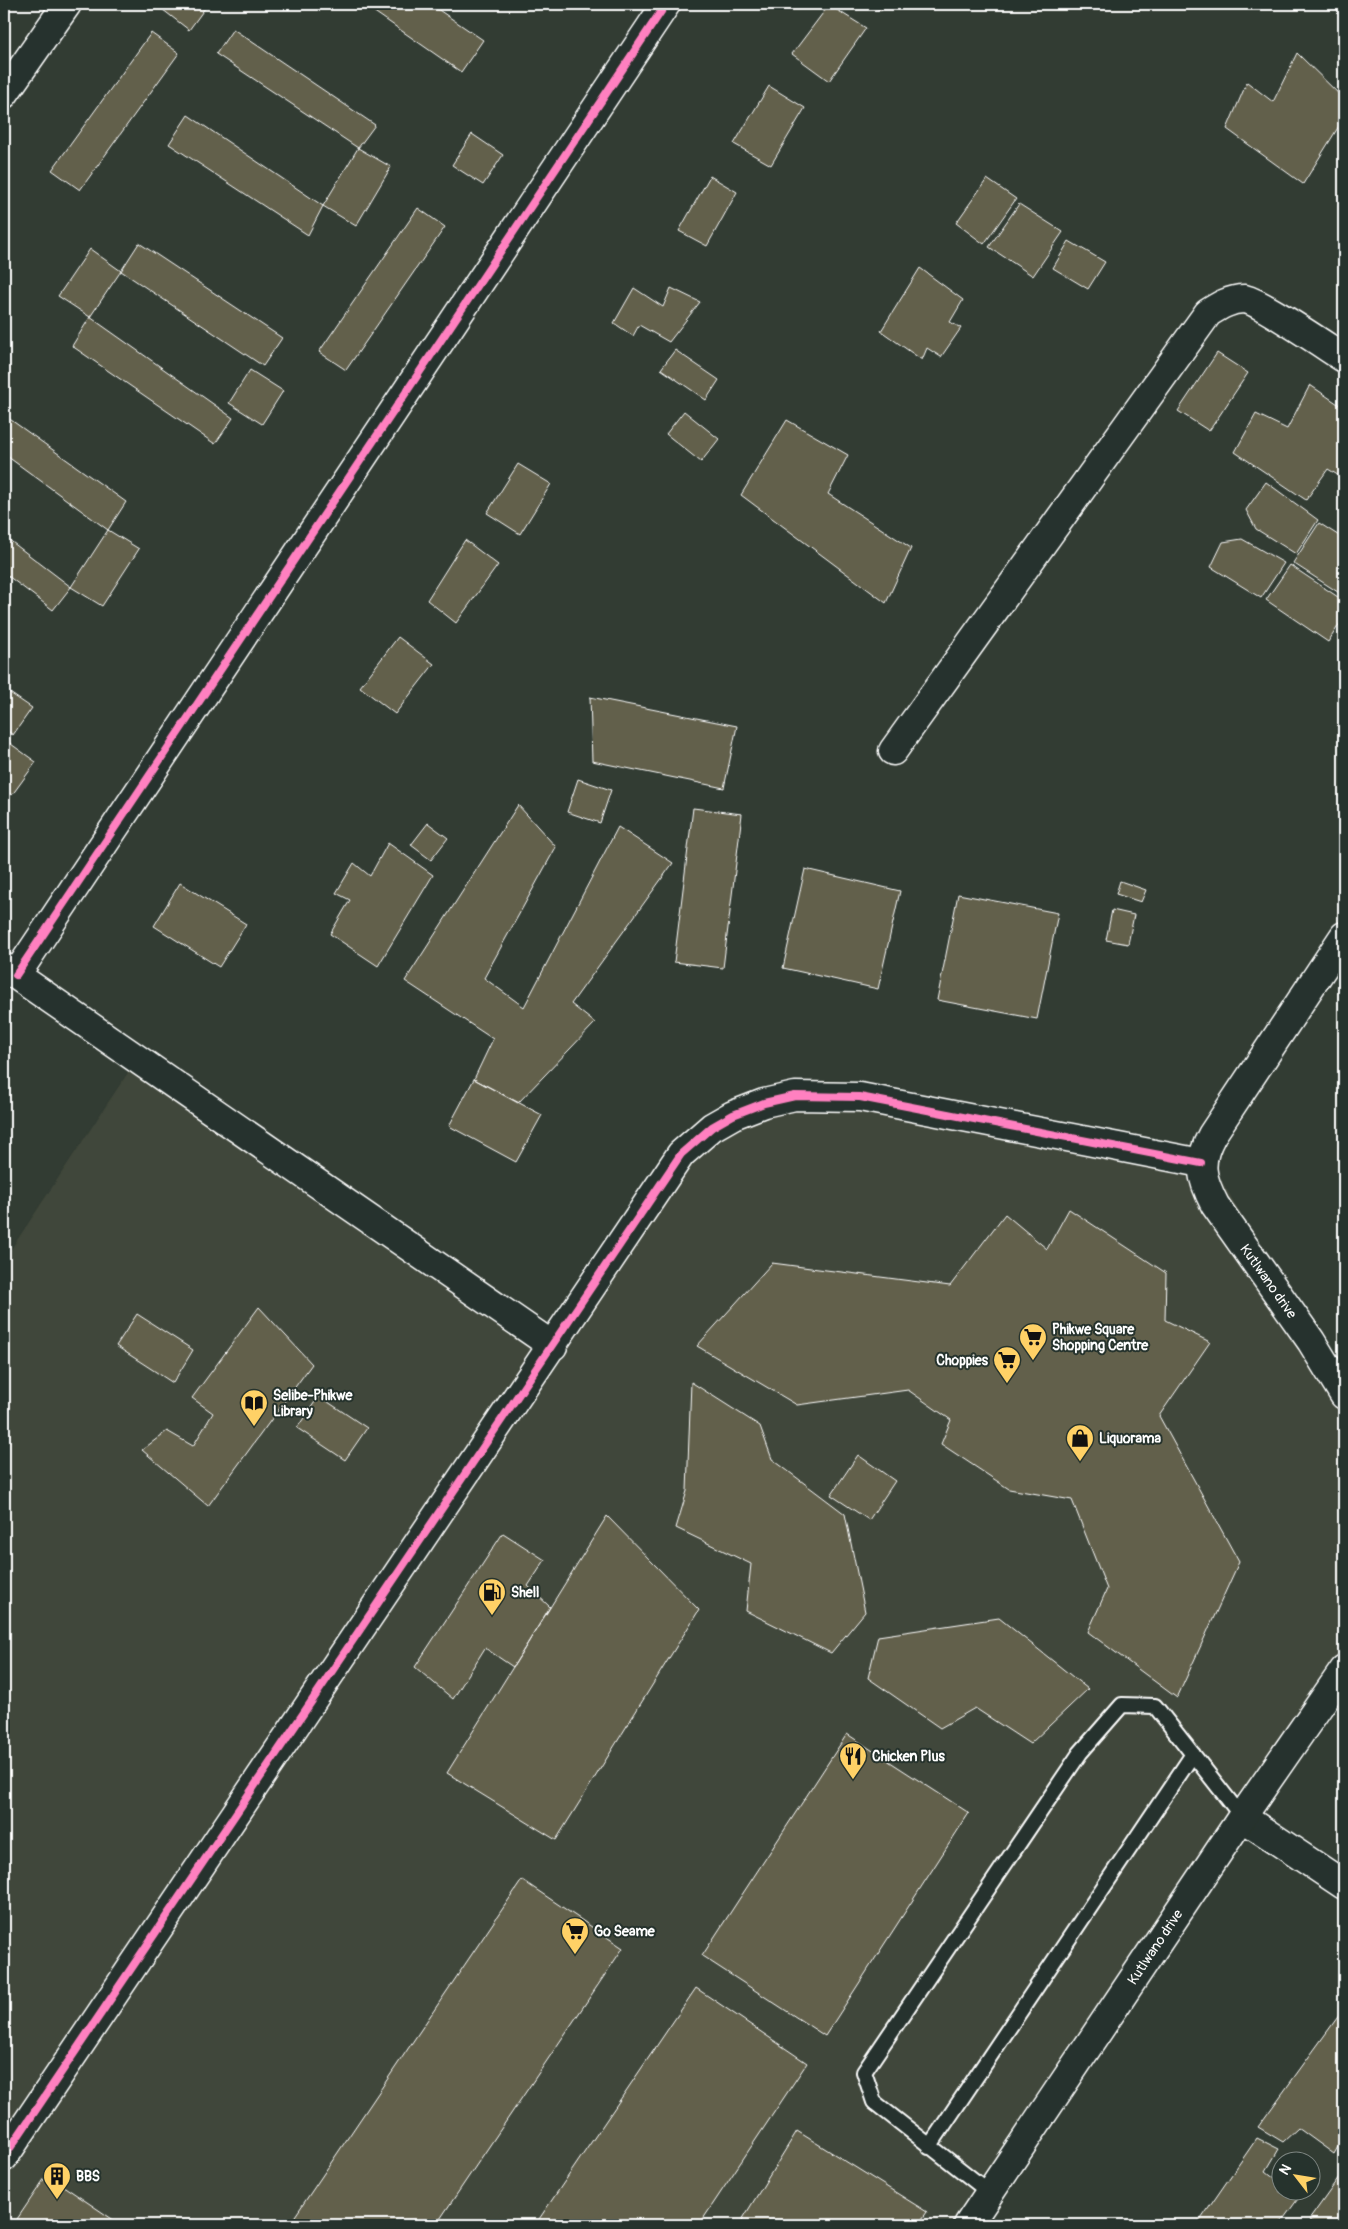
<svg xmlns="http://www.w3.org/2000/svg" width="1348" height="2229" viewBox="0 0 1348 2229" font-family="Pangolin,sans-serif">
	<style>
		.built { fill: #40473a }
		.building { fill: #62604c; stroke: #fff }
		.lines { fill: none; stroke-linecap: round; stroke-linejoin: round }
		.lane-casing { stroke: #fff; stroke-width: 18 }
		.street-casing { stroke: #fff; stroke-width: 31 }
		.secondary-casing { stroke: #fff; stroke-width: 31 }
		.lane { stroke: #26332d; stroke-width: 14 }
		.street { stroke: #26332d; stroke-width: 28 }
		.secondary { stroke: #26332d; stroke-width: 28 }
		.cycleway-casing { stroke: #26332d; stroke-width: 11 }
		.cycleway { stroke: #ff80c0; stroke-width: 8 }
		.labels { text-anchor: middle; stroke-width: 4; stroke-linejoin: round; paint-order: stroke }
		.street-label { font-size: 14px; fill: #fff; stroke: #26332d }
		.poi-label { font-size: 14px; font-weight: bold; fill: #fff; stroke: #26332d; text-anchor: start }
	</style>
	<rect width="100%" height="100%" fill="#323c33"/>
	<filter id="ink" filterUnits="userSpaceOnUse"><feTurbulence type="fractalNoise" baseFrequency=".02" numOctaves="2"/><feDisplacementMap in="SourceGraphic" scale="10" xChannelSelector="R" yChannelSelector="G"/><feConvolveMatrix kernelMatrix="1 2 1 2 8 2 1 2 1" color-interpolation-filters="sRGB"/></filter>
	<g filter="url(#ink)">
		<path class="built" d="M137,1059L553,1346L681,1154L764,1103L980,1120L1204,1150L1344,1393V1645L1246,1816L968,2225H4V1260Z"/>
		<path class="building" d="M160,4H208L189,30L158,6Z
			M363,4H430L483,40L461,72Z
			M871,4H885L881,11Z
			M829,5L866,28L829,81L792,54Z
			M233,29L375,125L358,148L216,54Z
			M151,33L179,53L80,190L52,170Z
			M1297,53L1344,99V118L1303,184L1227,129L1247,82L1273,102Z
			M769,86L805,108L771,165L734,144Z
			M188,115L323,206L308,235L169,144Z
			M472,134L503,155L483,185L452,165Z
			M358,148L391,167L356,226L323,206Z
			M710,176L737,192L707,246L679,231Z
			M987,179L1016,199L984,244L956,223Z
			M1019,204L1063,232L1033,276L989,247Z
			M418,208L445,227L346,370L319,352Z
			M1069,241L1105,262L1088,289L1053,268Z
			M139,243L282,338L263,366L121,271Z
			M90,249L121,271L90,317L58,296Z
			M920,268L963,300L950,322L961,328L941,357L927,348L922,360L881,331Z
			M634,288L663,307L671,288L700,302L669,342L639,325L633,336L614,323Z
			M90,317L233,418L215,444L72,346Z
			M675,350L719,380L706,400L661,369Z
			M1217,353L1248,373L1209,431L1178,411Z
			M250,370L283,391L262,424L229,403Z
			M1310,385L1344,408V479L1328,469L1306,500L1235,452L1256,414L1287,429Z
			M684,411L719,439L701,462L666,434Z
			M4,415L126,502L108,530L4,454Z
			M787,420L848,455L828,494L911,548L886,603L741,495Z
			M518,464L551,484L520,534L487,513Z
			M1266,482L1318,520L1296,554L1256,529L1246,510Z
			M1319,523L1344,539V596L1293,563Z
			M108,530L139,549L102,606L71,587Z
			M4,536L71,587L53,610L4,573Z
			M1242,539L1284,563L1261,598L1211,567L1223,542Z
			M465,540L498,565L456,623L427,600Z
			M1290,565L1344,601V617L1328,642L1266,600Z
			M398,637L434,664L395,714L360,687Z
			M4,689L32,708L13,735L4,728Z
			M590,697L737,726L724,788L592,761Z
			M4,739L36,762L12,795L4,789Z
			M578,779L611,790L600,823L567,812Z
			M518,805L556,847L484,978L524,1007L618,827L673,863L571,1004L595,1023L518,1103L474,1079L493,1039L405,981Z
			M693,808L742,814L723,968L674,962Z
			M428,823L448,838L431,860L411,845Z
			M388,843L433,875L378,966L330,934L350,900L336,893L354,863L370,876Z
			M805,869L900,891L878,989L783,968Z
			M1120,881L1146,890L1141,902L1116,894Z
			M180,883L246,924L219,967L154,926Z
			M958,894L1058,913L1037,1019L937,1000Z
			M1112,910L1134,915L1128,944L1106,940Z
			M474,1079L542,1115L516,1162L449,1126Z
			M1069,1209L1166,1273L1165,1320L1210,1342L1159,1416L1239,1562L1177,1698L1088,1632L1107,1589L1072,1500L1009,1489L941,1444L951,1420L908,1390L797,1405L697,1346L772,1263L950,1286L1005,1214L1047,1249Z
			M259,1307L312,1364L208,1506L142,1450L167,1431L193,1446L213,1413L192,1398Z
			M137,1314L193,1350L173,1383L116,1346Z
			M691,1382L760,1426L772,1459L845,1514L865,1612L831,1653L746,1611L751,1564L676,1528L687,1491Z
			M319,1396L367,1428L345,1460L297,1428Z
			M858,1455L895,1481L869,1520L831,1495Z
			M607,1516L699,1610L556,1840L447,1773Z
			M503,1533L545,1560L528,1586L550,1607L513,1667L485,1648L453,1699L415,1667Z
			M999,1618L1088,1689L1030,1744L975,1708L940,1728L868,1678L878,1636Z
			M847,1734L969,1813L825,2036L702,1956Z
			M522,1880L623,1948L436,2225H289Z
			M696,1988L807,2063L699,2225H535Z
			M1340,2014L1344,2017V2136L1334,2154L1298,2128L1283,2142L1258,2127Z
			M797,2131L927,2212L918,2225H739Z
			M1257,2138L1279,2149L1266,2171L1280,2182V2192H1293L1300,2196L1279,2225H1197Z
			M1344,2171V2225H1317L1309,2220Z
			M47,2175L121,2225H13Z"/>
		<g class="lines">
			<g class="lane-casing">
				<path id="lane" d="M929,2147L1193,1754
					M990,2193L874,2102L864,2072L1080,1753L1122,1705L1155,1706L1242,1817"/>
			</g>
			<g class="street-casing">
				<path id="street" d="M4,94L67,4
					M893,751L1208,313C1219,306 1230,299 1244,299C1258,300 1328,348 1344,358
					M4,967L553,1346
					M16,975L666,4
					M1242,1817L1344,1885
					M4,2157L681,1154L712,1127L733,1115L764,1103L795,1096L860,1097L1201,1163"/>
			</g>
			<g class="secondary-casing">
				<g id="secondary">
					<path id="s1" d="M1344,936L1212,1135C1197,1162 1201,1178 1215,1205L1311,1341L1344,1395"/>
					<path id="s2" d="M968,2225L1242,1817L1344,1670"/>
				</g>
			</g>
			<use href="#lane" class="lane"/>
			<use href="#street" class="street"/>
			<use href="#secondary" class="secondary"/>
			<g class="cycleway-casing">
				<path id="cycleway" d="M16,975L666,4
					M4,2157L681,1154L712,1127L733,1115L764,1103L795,1096L860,1097L1201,1163"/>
			</g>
			<use href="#cycleway" class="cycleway"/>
		</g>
	</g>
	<defs>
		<g id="supermarket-pin" transform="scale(1.4375)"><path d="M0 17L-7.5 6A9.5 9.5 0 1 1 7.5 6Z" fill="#ffd166" stroke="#26332d"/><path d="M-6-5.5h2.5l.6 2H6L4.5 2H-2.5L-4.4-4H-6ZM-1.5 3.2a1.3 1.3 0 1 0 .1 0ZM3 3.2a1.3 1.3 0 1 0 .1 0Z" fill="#111"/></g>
		<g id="library-pin" transform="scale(1.4375)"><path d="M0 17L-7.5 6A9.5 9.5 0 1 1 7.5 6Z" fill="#ffd166" stroke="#26332d"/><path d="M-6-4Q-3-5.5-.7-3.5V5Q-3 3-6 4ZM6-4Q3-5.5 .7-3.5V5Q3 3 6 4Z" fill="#111"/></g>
		<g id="shop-pin" transform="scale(1.4375)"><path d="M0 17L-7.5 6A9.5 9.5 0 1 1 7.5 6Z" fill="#ffd166" stroke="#26332d"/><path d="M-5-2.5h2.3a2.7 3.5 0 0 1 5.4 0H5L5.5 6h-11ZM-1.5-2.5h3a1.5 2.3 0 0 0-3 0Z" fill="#111"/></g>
		<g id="fuel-pin" transform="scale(1.4375)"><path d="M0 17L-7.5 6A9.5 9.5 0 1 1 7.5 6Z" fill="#ffd166" stroke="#26332d"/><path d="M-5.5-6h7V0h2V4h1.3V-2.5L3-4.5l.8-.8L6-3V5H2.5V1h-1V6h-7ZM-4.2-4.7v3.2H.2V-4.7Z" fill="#111"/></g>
		<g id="restaurant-pin" transform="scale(1.4375)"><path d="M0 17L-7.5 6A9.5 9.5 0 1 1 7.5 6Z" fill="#ffd166" stroke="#26332d"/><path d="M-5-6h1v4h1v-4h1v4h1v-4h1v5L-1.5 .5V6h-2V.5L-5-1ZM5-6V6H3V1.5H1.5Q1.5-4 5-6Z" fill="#111"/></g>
		<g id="building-pin" transform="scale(1.4375)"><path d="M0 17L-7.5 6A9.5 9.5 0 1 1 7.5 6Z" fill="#ffd166" stroke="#26332d"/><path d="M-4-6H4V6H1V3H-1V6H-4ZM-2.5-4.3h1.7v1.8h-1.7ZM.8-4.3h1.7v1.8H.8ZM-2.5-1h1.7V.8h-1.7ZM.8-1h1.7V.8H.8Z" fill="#111"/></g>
	</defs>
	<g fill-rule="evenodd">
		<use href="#supermarket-pin" x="1033" y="1337"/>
		<use href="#supermarket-pin" x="1007" y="1360"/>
		<use href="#library-pin" x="254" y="1403"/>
		<use href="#shop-pin" x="1080" y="1438"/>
		<use href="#fuel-pin" x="492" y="1592"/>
		<use href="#restaurant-pin" x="853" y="1756"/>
		<use href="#supermarket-pin" x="575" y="1931"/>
		<use href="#building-pin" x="57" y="2176"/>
	</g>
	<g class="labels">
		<g class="street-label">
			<text dy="5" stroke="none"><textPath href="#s1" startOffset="406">Kutlwano drive</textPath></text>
			<text dy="5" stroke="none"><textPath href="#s2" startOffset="335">Kutlwano drive</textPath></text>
		</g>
		<g class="poi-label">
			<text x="1052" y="1334">Phikwe Square<tspan x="1052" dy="16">Shopping Centre</tspan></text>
			<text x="988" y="1365" text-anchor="end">Choppies</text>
			<text x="273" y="1400">Selibe-Phikwe<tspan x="273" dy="16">Library</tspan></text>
			<text x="1099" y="1443">Liquorama</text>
			<text x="511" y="1597">Shell</text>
			<text x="872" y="1761">Chicken Plus</text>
			<text x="594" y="1936">Go Seame</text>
			<text x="76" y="2181">BBS</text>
		</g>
	</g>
	<rect width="1348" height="2229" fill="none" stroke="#26332d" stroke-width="20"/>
	<rect x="10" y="10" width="1328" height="2209" fill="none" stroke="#fff" stroke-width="2" filter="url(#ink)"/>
	<g transform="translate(1296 2176) rotate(301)"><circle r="24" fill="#26332d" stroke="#7d8581"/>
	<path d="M0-4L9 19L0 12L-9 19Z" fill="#ffd166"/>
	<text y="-8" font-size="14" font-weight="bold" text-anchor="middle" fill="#ffffff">N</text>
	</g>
</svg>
